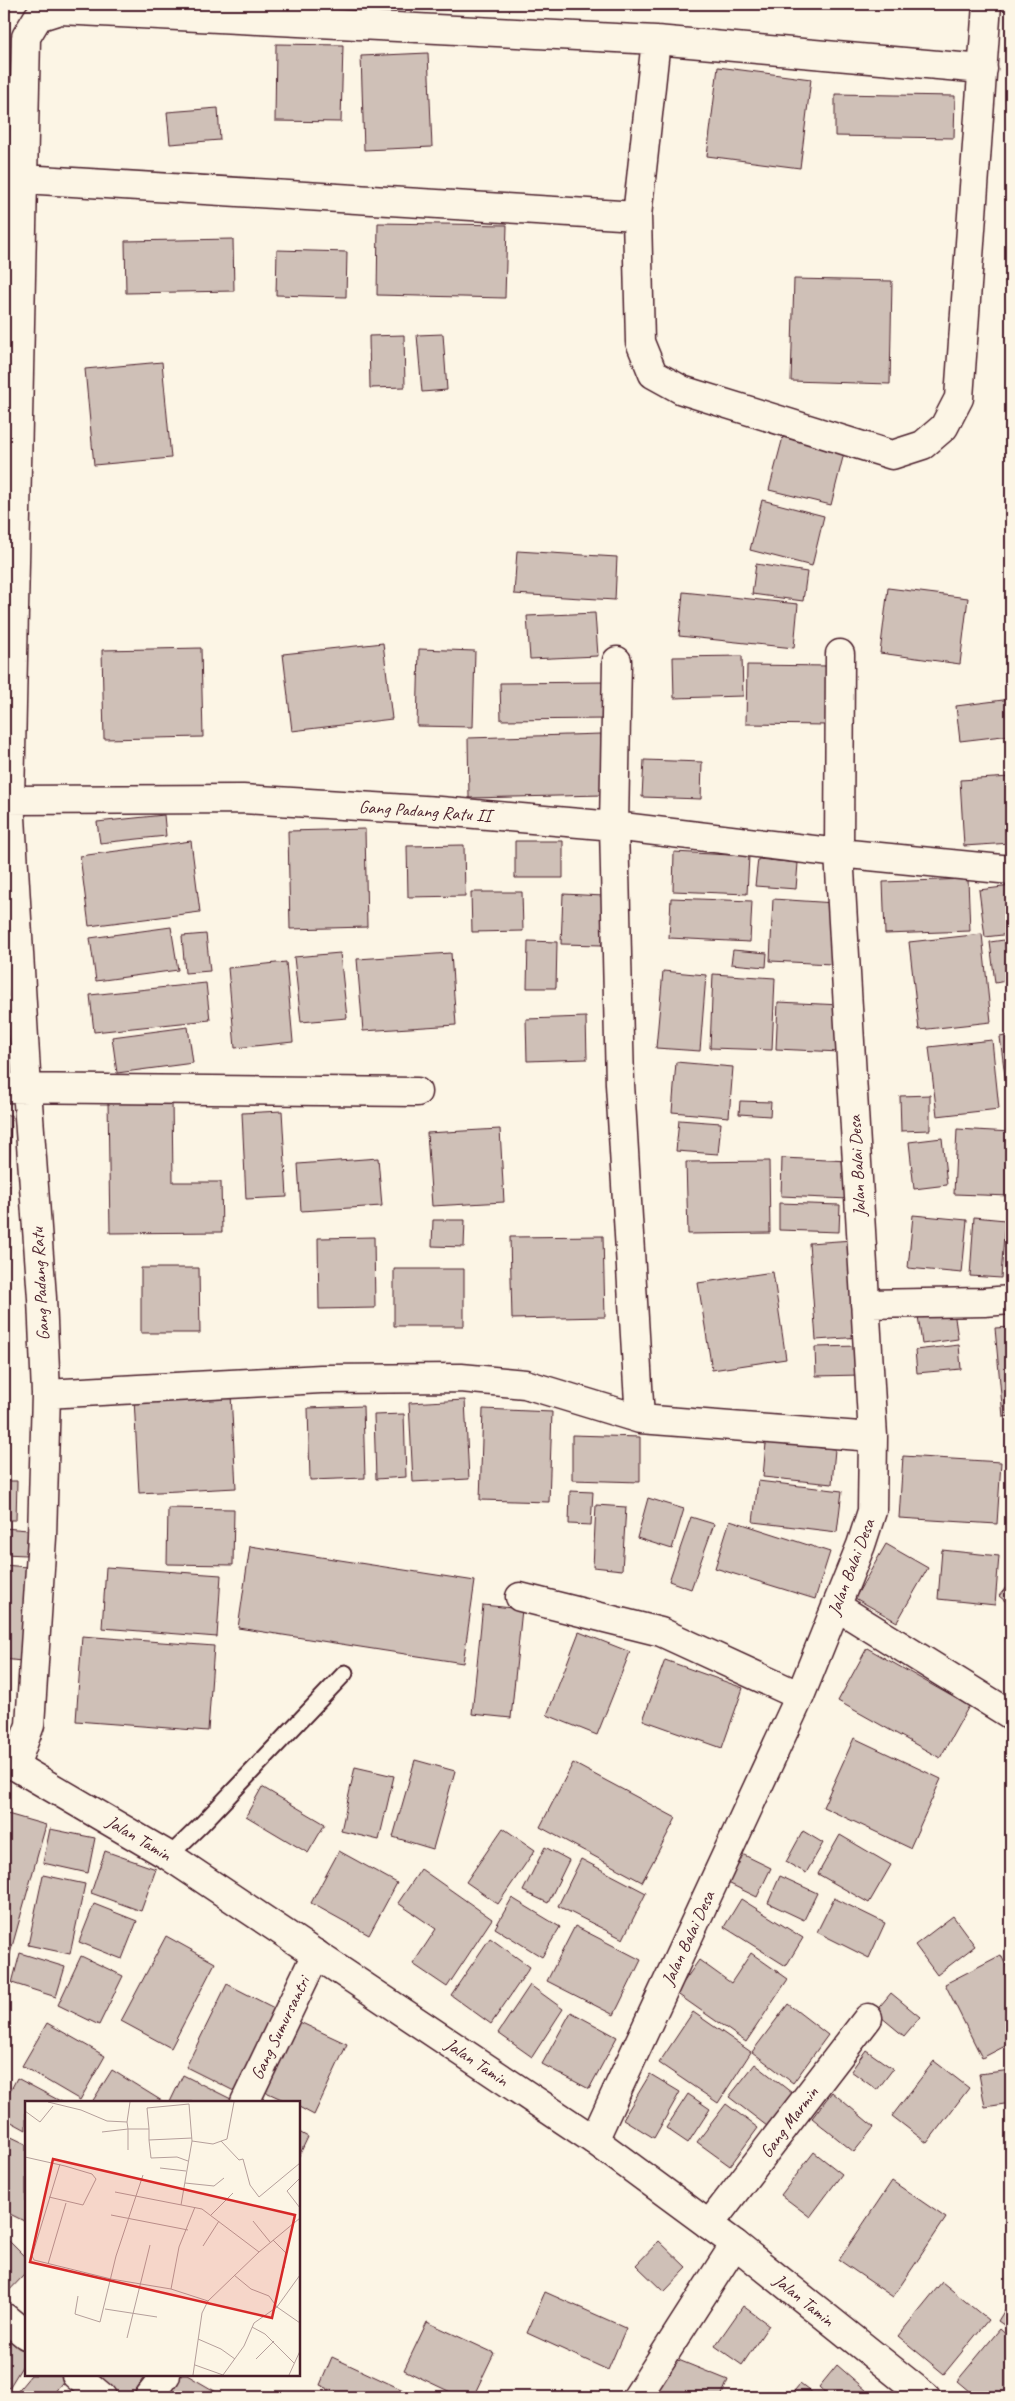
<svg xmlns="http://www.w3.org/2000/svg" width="1015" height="2401" viewBox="0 0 1015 2401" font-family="Caveat,sans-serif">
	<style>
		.building { fill: #cfc0b7; stroke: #4a1f2b }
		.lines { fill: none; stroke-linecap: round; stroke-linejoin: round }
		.lane-casing { stroke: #4a1f2b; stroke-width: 19 }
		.street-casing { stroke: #4a1f2b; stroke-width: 31 }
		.secondary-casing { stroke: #4a1f2b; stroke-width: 31 }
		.lane { stroke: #fcf5e5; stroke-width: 15 }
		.street { stroke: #fcf5e5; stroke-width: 28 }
		.secondary { stroke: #fcf5e5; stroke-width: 28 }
		.labels { text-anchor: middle; stroke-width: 5; stroke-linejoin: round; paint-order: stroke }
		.street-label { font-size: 18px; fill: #4a1f2b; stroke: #fcf5e5 }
		.inset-road { fill: none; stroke: #b59f9b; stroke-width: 1 }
		.view { fill: #d62828; fill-opacity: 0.15; stroke: #d62828; stroke-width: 2.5 }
		.inset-edge { fill: none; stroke: #4a1f2b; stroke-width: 2.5 }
	</style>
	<rect width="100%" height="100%" fill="#fcf5e5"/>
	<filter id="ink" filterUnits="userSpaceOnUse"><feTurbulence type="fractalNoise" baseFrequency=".02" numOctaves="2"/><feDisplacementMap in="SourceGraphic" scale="10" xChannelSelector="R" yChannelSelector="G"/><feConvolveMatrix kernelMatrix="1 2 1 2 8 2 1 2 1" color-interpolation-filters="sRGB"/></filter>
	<g filter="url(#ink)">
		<path class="building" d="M276,44L343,45L341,122L275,121Z
			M428,53L432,147L364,150L361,56Z
			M718,67L811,79L800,168L707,156Z
			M835,94L955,96L954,138L835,136Z
			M218,108L220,140L170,144L167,112Z
			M378,223L507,225L505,298L377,295Z
			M233,239L234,291L126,293L125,241Z
			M277,250L347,252L346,297L276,295Z
			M794,279L892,281L890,384L791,381Z
			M443,334L447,390L422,392L417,335Z
			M404,335L405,387L370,388L369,336Z
			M162,362L171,458L94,465L85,369Z
			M783,437L844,453L831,505L769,490Z
			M762,500L824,516L812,566L750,550Z
			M517,551L617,557L615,600L514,594Z
			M756,564L807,572L803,601L752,594Z
			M888,588L968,598L960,664L880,653Z
			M683,592L798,604L794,648L679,636Z
			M595,613L598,656L530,659L527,616Z
			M383,643L392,719L292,731L283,654Z
			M201,648L203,737L104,739L102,650Z
			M419,649L475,651L473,727L417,726Z
			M742,656L743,696L674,698L673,657Z
			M747,665L829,666L828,725L746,724Z
			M607,682V719L501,720L500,683Z
			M1011,699V735L960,741L956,706Z
			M601,734L603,795L469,798L468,738Z
			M644,760L702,762L701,799L642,797Z
			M1011,777V843L964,846L960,780Z
			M164,815L166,836L100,843L97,822Z
			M365,829L367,927L290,929L288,831Z
			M191,841L200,912L89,926L80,856Z
			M515,841H563V878H515Z
			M464,845L465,896L408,897L407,846Z
			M674,852L749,856L747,894L673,891Z
			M758,859L798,863L796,889L755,886Z
			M968,879L970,931L885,934L883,882Z
			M1011,886V934L985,937L979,890Z
			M471,892H522L523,931L472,932Z
			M563,894L604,896L602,945L561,944Z
			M671,898L752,901L750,942L669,938Z
			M773,899L835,903L832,964L770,961Z
			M171,927L178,970L96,981L90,938Z
			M206,934L210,971L185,973L182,936Z
			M982,934L991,1022L919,1030L909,942Z
			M1011,939V980L995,983L990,942Z
			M528,941L557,942L556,988H527Z
			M733,950L767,953L766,967L731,964Z
			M340,953L347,1018L301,1022L294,957Z
			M451,953L456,1025L363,1031L357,959Z
			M286,962L293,1042L235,1048L228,968Z
			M663,971L706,975L700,1051L656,1048Z
			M713,974L775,978L772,1050L710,1048Z
			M206,983L210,1020L94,1032L90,995Z
			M778,1002L841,1005L840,1052L776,1049Z
			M586,1017L587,1059L527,1061L526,1019Z
			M188,1027L193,1063L117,1073L112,1037Z
			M1011,1035V1083L1006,1084L1000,1037Z
			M992,1040L999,1109L937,1116L929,1047Z
			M676,1062L733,1067L729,1117L672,1112Z
			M930,1095V1130L901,1131L900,1096Z
			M172,1099L173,1182H221L222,1232L110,1233L108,1100Z
			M740,1101L771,1102L770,1116L739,1114Z
			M282,1111L287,1197L246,1199L242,1113Z
			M4,1115H11L9,1185H4Z
			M679,1120L721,1123L718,1154L676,1151Z
			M500,1129L504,1202L432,1206L427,1133Z
			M957,1129L1011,1132L1010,1196L954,1194Z
			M942,1138L947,1185L914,1189L909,1142Z
			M378,1158L382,1206L301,1211L298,1164Z
			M782,1158L850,1161L849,1199L781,1196Z
			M769,1161L770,1233L688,1234L686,1162Z
			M779,1203L840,1205L839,1232L779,1230Z
			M913,1215L967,1220L962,1273L908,1268Z
			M974,1217L1005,1220L1001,1278L970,1276Z
			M433,1220H465L464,1247L432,1246Z
			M603,1236L605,1317L512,1319L510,1237Z
			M374,1237L375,1308L319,1309L318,1238Z
			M853,1240L861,1337L816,1340L809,1243Z
			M141,1268H199L200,1333H141Z
			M394,1269H464V1326H394Z
			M773,1272L786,1359L712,1370L698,1283Z
			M954,1311L958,1339L922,1344L918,1316Z
			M1011,1327V1416L1003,1417L995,1328Z
			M959,1345L961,1369L917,1373L915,1350Z
			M860,1346L861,1375L816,1376L815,1347Z
			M231,1394L236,1488L139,1493L134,1399Z
			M465,1400L469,1479L413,1482L409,1403Z
			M363,1406L365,1478L310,1480L308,1408Z
			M483,1409L552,1412L549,1502L480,1500Z
			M404,1414L406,1477L376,1479L374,1415Z
			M572,1435L640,1437V1482L572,1480Z
			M766,1443L835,1449L832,1484L763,1477Z
			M1011,1448V1481L1006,1449Z
			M903,1456L1001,1462L997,1524L899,1518Z
			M4,1481H17L16,1520H4Z
			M758,1481L842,1491L837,1532L753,1522Z
			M570,1491L593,1492L591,1525L569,1524Z
			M648,1498L684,1509L672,1549L637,1538Z
			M596,1505L626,1507L622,1570L593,1567Z
			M168,1508L234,1509L233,1565L167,1564Z
			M691,1517L714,1524L691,1589L669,1581Z
			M730,1520L830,1552L815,1599L715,1568Z
			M4,1528L28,1530L26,1555L4,1554Z
			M886,1544L928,1568L897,1622L855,1598Z
			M250,1546L475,1581L463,1663L238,1628Z
			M942,1550L999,1556L995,1605L938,1599Z
			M4,1565L27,1567L21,1661L4,1659Z
			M106,1567L221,1575L217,1637L102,1628Z
			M1011,1581V1606L999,1596Z
			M483,1605L522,1609L511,1718L472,1714Z
			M579,1632L630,1652L597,1735L547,1715Z
			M82,1636L214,1646L208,1731L76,1721Z
			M867,1648L969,1706L940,1758L838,1701Z
			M665,1660L743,1688L722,1748L643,1720Z
			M854,1738L941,1779L910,1848L823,1807Z
			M415,1760L455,1771L433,1849L393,1837Z
			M573,1763L676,1818L642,1882L540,1827Z
			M355,1767L394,1776L379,1840L341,1831Z
			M262,1787L325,1824L308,1853L246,1816Z
			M4,1813L46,1825L8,1961L4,1960Z
			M503,1828L535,1850L498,1904L466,1882Z
			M50,1829L95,1838L88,1873L43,1863Z
			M803,1831L823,1843L806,1873L786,1862Z
			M840,1835L891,1865L869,1903L818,1874Z
			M545,1847L569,1860L548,1903L523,1891Z
			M105,1851L156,1869L141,1911L91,1893Z
			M339,1851L397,1883L369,1935L311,1903Z
			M742,1854L771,1868L757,1897L728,1883Z
			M581,1859L646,1893L623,1939L558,1906Z
			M421,1869L492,1919L447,1987L413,1964L436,1929L398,1903Z
			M43,1875L85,1884L70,1954L28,1945Z
			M780,1876L817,1893L804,1920L768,1903Z
			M512,1898L560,1927L542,1957L495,1928Z
			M834,1898L885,1923L869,1958L817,1932Z
			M741,1899L803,1938L786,1966L724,1927Z
			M94,1904L137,1921L122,1959L79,1942Z
			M953,1916L975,1946L937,1975L915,1945Z
			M575,1926L641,1960L614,2015L547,1981Z
			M166,1936L215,1963L171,2048L121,2021Z
			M490,1938L530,1967L491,2024L451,1995Z
			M20,1953L65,1967L56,1997L12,1983Z
			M751,1953L788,1979L746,2042L676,1993L699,1960L731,1983Z
			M1001,1955L1011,1976V2043L982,2058L945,1984Z
			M81,1956L123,1976L99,2025L58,2005Z
			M227,1984L280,2011L240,2094L186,2067Z
			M530,1985L563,2009L532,2057L498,2033Z
			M891,1993L920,2017L904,2036L875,2012Z
			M788,2004L828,2035L793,2083L752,2052Z
			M571,2012L617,2037L589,2089L542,2064Z
			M693,2012L751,2052L718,2103L659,2063Z
			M289,2017L347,2044L314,2115L299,2107V2102H288L257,2088Z
			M47,2023L105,2056L80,2100L22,2066Z
			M866,2050L893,2069L877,2090L851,2071Z
			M934,2061L969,2088L927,2143L892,2116Z
			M755,2064L792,2093L767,2126L729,2097Z
			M112,2070L162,2101L161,2102H92Z
			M1011,2070V2103L985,2107L979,2074Z
			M650,2074L680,2092L654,2138L623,2119Z
			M183,2075L237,2102H170Z
			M17,2078L62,2102H26V2130L4,2118V2103Z
			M832,2092L874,2127L854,2152L812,2118Z
			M688,2094L710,2109L688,2143L666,2128Z
			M726,2104L758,2128L730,2166L697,2142Z
			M299,2132L308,2137L299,2156Z
			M5,2134L26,2144V2222L4,2211Z
			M814,2152L842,2174L810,2217L781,2195Z
			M892,2181L946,2218L893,2297L839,2260Z
			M4,2236L26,2258V2273L4,2296Z
			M659,2241L687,2268L664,2292L636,2265Z
			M942,2282L988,2320L944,2374L898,2336Z
			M545,2292L626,2328L608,2370L527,2333Z
			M1011,2300V2330L998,2321Z
			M743,2306L769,2325L742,2365L715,2346Z
			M427,2322L494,2353L473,2397H461L404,2370Z
			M1000,2329L1011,2339V2390L1005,2397H976L957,2381Z
			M4,2331L26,2345V2360L9,2388L4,2385Z
			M332,2357L403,2390L399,2397H347L320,2385Z
			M671,2357L728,2380L721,2397L655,2396Z
			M837,2365L874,2397H830L819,2387Z
			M31,2375H68L51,2397H20L16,2393Z
			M97,2375H145L132,2397H120L93,2380Z
			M173,2375H187L225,2397H162Z
			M800,2384L817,2397H789Z"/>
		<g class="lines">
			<g class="lane-casing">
				<path id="lane" d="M169,1856L201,1825L345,1673"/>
			</g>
			<g class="street-casing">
				<path id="street" d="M656,40L637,216L640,342L653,374L682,390L892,455L923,445L944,427L959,398L987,4
					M23,179L637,216
					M617,661L614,826L620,1084L640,1419
					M4,800L243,799L440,811L614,826L839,853L1011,870
					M4,1088L417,1092
					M865,1304L984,1302L1011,1300
					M46,1394L321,1379L461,1378L525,1384L640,1419L873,1437
					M520,1597L661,1632L800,1696
					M836,1606L1011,1715
					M15,1766L30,1725L42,1537L46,1394L42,1298L27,1089L10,800L26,37L38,17L60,10L656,40L983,69
					M245,2102L316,1954
					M594,2140L800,1696L861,1545L872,1511L873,1437L839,853L840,654
					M709,2225L868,2018
					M4,2317L26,2335
					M76,2375L102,2397
					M149,2397L166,2375
					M637,2397L735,2244"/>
			</g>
			<g class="secondary-casing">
				<path id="secondary" d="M4,1761L15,1766L169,1856L594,2140L735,2244L926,2397"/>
			</g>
			<use href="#lane" class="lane"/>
			<use href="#street" class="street"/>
			<use href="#secondary" class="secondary"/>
		</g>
	</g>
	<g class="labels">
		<g class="street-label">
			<text transform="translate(425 811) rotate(4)" y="6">Gang Padang Ratu II</text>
			<text transform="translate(857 1166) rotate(-93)" y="6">Jalan Balai Desa</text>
			<text transform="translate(40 1284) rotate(-93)" y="6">Gang Padang Ratu</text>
			<text transform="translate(851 1567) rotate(-69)" y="6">Jalan Balai Desa</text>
			<text transform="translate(139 1838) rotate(31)" y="6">Jalan Tamin</text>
			<text transform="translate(688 1938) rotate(-65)" y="6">Jalan Balai Desa</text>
			<text transform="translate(280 2028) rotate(-64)" y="6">Gang Sumursantri</text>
			<text transform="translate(477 2062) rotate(34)" y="6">Jalan Tamin</text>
			<text transform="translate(789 2122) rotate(-53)" y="6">Gang Marmin</text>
			<text transform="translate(804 2300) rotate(39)" y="6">Jalan Tamin</text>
		</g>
	</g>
	<g transform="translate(25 2101)">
		<rect width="275" height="275" fill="#fcf5e5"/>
		<path class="inset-road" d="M23,1L56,9L82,20L102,21L103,28H124V39L167,37M0,10L15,21L28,5M102,21L105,1M124,28L122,7L164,3L167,40L156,104M77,31L103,28V49M124,39L126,57L152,56L163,60M167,40L188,43L202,38L209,1M196,40L214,59L218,58L225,84L234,96L275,62M0,56L40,65L67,73L71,78L58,104L24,96M35,63L7,155L9,159L86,178L146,188L183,200M135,67L161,70M275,77L262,90L275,107M160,82L189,85L199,77M90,91L177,108L234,151M86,114L163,129M186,114L208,92M228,120L245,141M248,139L261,152L259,167M178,145L194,120M23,163L41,102M209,174L226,188L244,195L252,206L275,222M146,188L154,146L170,106M53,195L50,213L75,221L91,155L118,74M80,208L132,216M227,226L240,233L269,262M102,237L125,144M173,238L196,248L210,258M231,258L249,240M170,264L198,274M168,274L177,212L183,200L234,151L275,117M198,274L219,245L229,222L252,206L275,174M264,274L275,250"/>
		<path class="view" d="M28,58L270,114L247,217L5,161Z"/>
		<rect width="275" height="275" class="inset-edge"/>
	</g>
	<rect width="1015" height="2401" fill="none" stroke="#fcf5e5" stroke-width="20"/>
	<rect x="10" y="10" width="995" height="2381" fill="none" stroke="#4a1f2b" stroke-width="2" filter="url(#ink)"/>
</svg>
